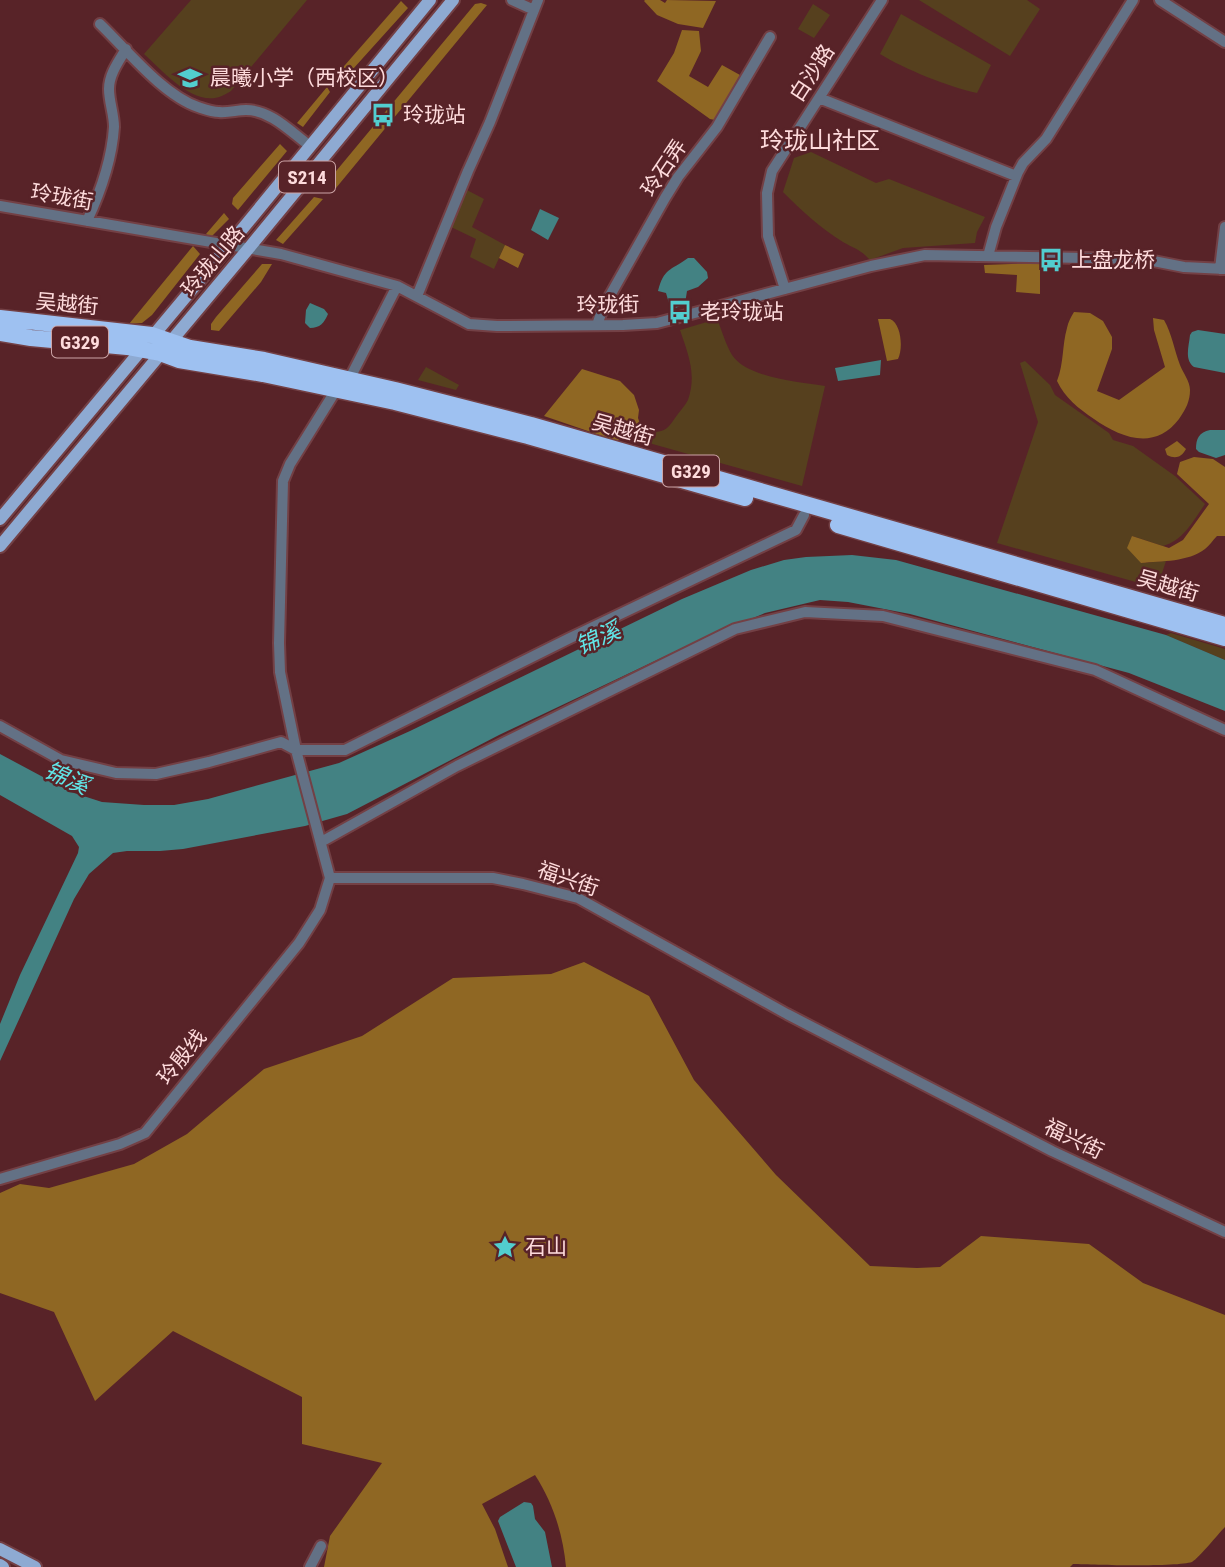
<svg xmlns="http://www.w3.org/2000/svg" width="1225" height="1567" viewBox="0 0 1225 1567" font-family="'Roboto Condensed','Noto Sans SC',sans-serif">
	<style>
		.green { fill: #56401e }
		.forest { fill: #8f6723 }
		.water { fill: #438283 }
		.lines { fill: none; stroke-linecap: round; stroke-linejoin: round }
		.minor-casing { stroke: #734045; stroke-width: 14 }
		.major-casing { stroke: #734045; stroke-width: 16 }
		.highway-casing { stroke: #734045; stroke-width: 19 }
		.minor { stroke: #637185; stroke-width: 10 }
		.major { stroke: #8eaad2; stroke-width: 12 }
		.highway { stroke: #9ec1f1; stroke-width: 16 }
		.labels { text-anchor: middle; stroke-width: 5; stroke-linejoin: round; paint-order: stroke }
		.shield { fill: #582328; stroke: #cca4a6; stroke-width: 2 }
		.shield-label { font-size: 19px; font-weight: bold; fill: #fedbdc }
		.street-label { font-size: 21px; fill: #fedbdc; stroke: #582328 }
		.poi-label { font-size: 21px; fill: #fedbdc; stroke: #582328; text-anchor: start }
		.water-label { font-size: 23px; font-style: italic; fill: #61e5e7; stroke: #582328 }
		.quarter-label { font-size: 24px; fill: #fedbdc; stroke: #582328 }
	</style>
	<rect width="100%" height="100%" fill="#582328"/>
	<path class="green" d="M191,0H307L231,91C226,94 221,97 215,98C189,102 162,70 144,54Z
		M919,0H1027L1040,9L1010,56Z
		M813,4L830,15L814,38L798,29Z
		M901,14L991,65L977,93C949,87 904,69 880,54Z
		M811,152L876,183L889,179L985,217L977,232L975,243L903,248L870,260C860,249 855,249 843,242C820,228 801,210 783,192L794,158Z
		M465,189L484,199L472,227L505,245L494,269L470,257L476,239L451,227Z
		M717,319C722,331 726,345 732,355C747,378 800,382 825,386L802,486L624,436L640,424L647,425L654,432C665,432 669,427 675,418C679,412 685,406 688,400C697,374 688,354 680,330Z
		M1025,361L1050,385L1055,395L1109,433L1113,440L1133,446L1175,476L1205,504C1193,521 1184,540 1163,546L1132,536L1141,563L1166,561L1157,588L997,543L1038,422L1020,363Z
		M426,367L459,385L456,390L418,380Z
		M1171,633L1225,649V660L1166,635Z"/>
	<path class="forest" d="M645,0H660L665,3L667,0L716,1L703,28L678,24L657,15L644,1Z
		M401,1L408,8L344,79L338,73Z
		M481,3L487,5L336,188L327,182L475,4Z
		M682,30L699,31L701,51L689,76L708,87L722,65L740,75L715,120L710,119L657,81L674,53Z
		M327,87L330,92L303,127L297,123Z
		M280,144L287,151L238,210L232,204L233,198Z
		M314,197L323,199L283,244L276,240Z
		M224,213L229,219L210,238L206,234Z
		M505,245L524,254L518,268L499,258Z
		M193,246L200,254L152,315L142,323L129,324Z
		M1040,263V294L1016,292L1017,275L985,273L984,265Z
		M262,264H272L261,282L219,331L211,330V324L216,317Z
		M1074,312L1090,313L1103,321L1112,337V349L1097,391L1119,400L1165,367L1154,330L1153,318L1164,320C1172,334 1174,349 1180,365C1183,373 1190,381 1190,390C1190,401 1186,409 1179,419C1155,451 1121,438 1094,419C1078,408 1065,398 1057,381C1064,363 1062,345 1067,328C1068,322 1071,317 1074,312Z
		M878,319C879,319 889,319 890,319C902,324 903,350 898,359L887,361Z
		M582,369L620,381L634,395L639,410L638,418L640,424L617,441L544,416Z
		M1177,441L1186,449C1181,458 1175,459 1167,455L1165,449Z
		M1194,457L1213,459L1225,467V536H1217C1213,540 1209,546 1205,549C1188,562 1162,561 1141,563L1127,548L1132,536L1169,548L1183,540L1209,504L1177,474L1180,462Z
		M584,962L649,996L694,1080L776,1175L870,1266L917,1268L940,1267L981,1236L1089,1244L1143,1283L1225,1315V1527C1217,1535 1200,1557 1192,1562C1177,1567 1095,1565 1073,1564L1070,1567H566C563,1534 553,1503 535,1475L482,1504L495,1529L508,1567H324L330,1536L382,1463L302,1444V1397L173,1331L95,1401L54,1312L0,1293V1193L20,1184L49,1188L134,1164L187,1134L264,1069L362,1036L453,978L551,974Z"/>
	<path class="water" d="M540,209L559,218L548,240L531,230Z
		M688,258H694L707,272L708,278L698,287L687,291L685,304L671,310L666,293L658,291C664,268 670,271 688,258Z
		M310,303L324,309L328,314C324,323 320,328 310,328L305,323L306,310Z
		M1198,330L1225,334V373L1194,367C1184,360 1189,346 1190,335L1192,332Z
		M881,360L880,375L838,381L835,368Z
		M1210,430H1225V455L1216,458L1199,452L1196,449C1196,439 1199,432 1210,430Z
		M852,555L896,560L1166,635L1225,660V711L1129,673L910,614L848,602L820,600L765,613L695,642L499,735L347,814L305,826L183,849L160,851H127L113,853L89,874L74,899L0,1061V1024L20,975L78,853L79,847L72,836L0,795V754L71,792L102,802L144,805H174L208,799L339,763L410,731L682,599L751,570L784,560L806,557Z
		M524,1502L531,1503L533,1506L535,1519L545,1532L552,1567H516L498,1521L500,1517Z"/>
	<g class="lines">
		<g class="minor-casing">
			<path id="minor" d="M512,0L534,10
				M1160,0L1225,42
				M100,24C127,50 163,95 198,107C204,109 212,112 219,112C228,113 237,110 246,110C271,110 291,132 310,146
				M819,98L1016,176
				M0,206L281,254L397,286L469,324L497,326L623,325L657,323L871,266L925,255L1143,259L1184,267L1225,269
				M87,221C100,193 112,159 114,127C114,114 109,102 109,89C109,74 119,61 126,49
				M988,256L996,227L1018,172L1023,163L1046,139L1133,0
				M1220,269L1225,227
				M785,289L768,236L767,193L772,171L882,0
				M417,296L468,171L490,122L538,0
				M597,325L603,308L665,198L678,177L717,127L770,37
				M349,380L397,286
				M336,390L290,464L283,481L279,643L280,672L296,750L330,878H493L523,884L578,898L787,1014L1052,1151L1225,1232
				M0,726L61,760L116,773L156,774L209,762L281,742L296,750H345L568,639L796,530L804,515
				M321,842L457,766L735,629L805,612L883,616L1095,670L1225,730
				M0,1179L120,1144L145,1133L299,943L320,910L330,878
				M310,1567L321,1546"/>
		</g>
		<g class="major-casing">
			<path id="major" d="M0,519L244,227L430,0
				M0,546L249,248L453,0
				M0,1549L35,1567
				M0,1565L3,1567"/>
		</g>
		<g class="highway-casing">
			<path id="highway" d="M0,318L152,335L190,348L264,360L395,390L531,425L1225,625
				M0,333L31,338L127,347L160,353L179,360L263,374L395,402L528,436L745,498
				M838,525L1225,638"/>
		</g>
		<use href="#minor" class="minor"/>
		<use href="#major" class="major"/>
		<use href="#highway" class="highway"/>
	</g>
	<defs>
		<g id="school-bare" transform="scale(1.89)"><path d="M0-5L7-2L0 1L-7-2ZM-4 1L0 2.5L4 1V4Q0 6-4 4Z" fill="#52cdcf" stroke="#582328" stroke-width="2.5" paint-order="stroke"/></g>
		<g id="bus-bare" transform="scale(1.89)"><path d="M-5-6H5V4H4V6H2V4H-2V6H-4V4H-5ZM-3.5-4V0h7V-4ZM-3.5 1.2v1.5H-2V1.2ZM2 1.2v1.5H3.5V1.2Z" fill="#52cdcf" stroke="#582328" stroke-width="2.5" paint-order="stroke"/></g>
		<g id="sight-bare" transform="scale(1.89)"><path d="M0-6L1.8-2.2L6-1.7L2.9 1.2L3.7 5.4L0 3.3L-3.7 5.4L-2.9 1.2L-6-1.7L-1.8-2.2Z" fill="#52cdcf" stroke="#582328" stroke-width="2.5" paint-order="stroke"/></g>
	</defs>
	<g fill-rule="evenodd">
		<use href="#school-bare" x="190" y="78"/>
		<use href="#bus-bare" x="383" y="115"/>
		<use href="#bus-bare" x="1051" y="260"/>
		<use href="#bus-bare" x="680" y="312"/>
		<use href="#sight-bare" x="505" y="1247"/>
	</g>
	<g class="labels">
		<g class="shield">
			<rect x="279" y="161.5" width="56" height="31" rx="5"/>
			<rect x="52" y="326.5" width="56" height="31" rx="5"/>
			<rect x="663" y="455.5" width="56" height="31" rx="5"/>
		</g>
		<g class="shield-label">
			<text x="307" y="184">S214</text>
			<text x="80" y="349">G329</text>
			<text x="691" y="478">G329</text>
		</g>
		<g class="street-label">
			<text transform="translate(812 73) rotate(-57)" y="7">白沙路</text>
			<text transform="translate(664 168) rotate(-56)" y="7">玲石弄</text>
			<text transform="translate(62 197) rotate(10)" y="7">玲珑街</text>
			<text transform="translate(213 261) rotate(-50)" y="7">玲珑山路</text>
			<text transform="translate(67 304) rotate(5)" y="7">吴越街</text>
			<text transform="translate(608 305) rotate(-1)" y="7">玲珑街</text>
			<text transform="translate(623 430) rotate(16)" y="7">吴越街</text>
			<text transform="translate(1168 586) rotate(16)" y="7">吴越街</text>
			<text transform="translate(568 879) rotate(19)" y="7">福兴街</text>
			<text transform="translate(182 1057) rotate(-51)" y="7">玲殷线</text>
			<text transform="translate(1074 1139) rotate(26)" y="7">福兴街</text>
		</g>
		<g class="poi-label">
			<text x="210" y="85">晨曦小学（西校区）</text>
			<text x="403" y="122">玲珑站</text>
			<text x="1071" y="267">上盘龙桥</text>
			<text x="700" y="319">老玲珑站</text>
			<text x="525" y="1254">石山</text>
		</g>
		<g class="water-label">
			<text transform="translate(598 638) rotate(-24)" y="8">锦溪</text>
			<text transform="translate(67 778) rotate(24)" y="8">锦溪</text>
		</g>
		<g class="quarter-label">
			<text x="820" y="149">玲珑山社区</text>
		</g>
	</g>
</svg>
